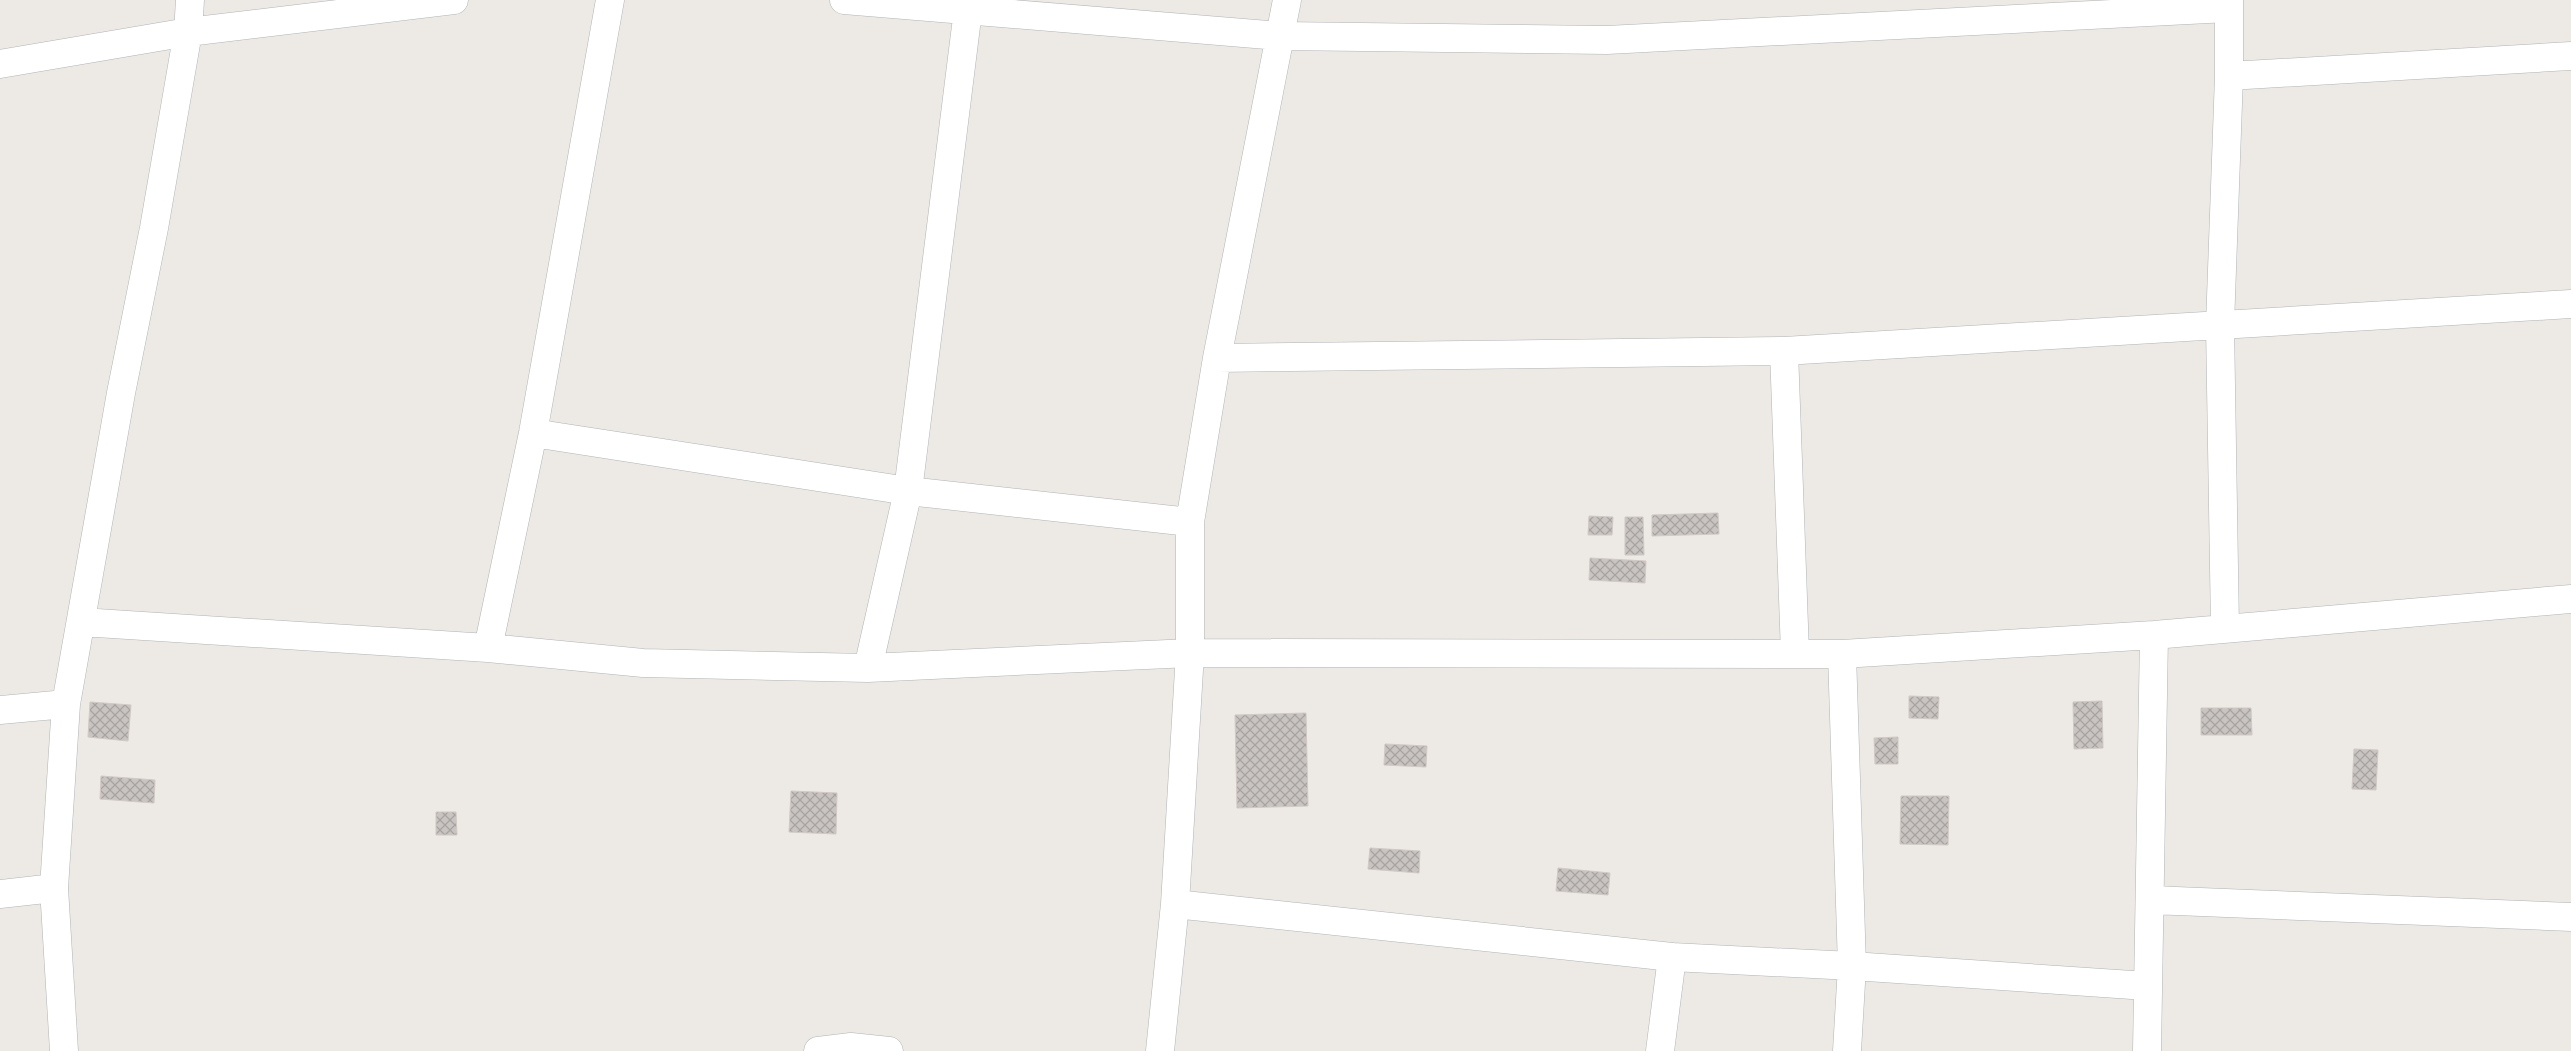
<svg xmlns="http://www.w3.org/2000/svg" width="2571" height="1051" viewBox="0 0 2571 1051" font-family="'Golos Text',sans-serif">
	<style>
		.building { fill: url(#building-cross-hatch); stroke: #d1c9c4 }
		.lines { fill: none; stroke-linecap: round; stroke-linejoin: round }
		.minor-casing { stroke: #b0b4b6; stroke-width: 29 }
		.minor { stroke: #fff; stroke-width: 28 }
	</style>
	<defs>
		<pattern id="building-cross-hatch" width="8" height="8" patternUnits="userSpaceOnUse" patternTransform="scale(1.25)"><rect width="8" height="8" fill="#c9c4c2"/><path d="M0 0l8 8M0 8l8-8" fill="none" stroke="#a6a3a1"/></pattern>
	</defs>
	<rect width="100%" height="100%" fill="#ede9e5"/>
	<path class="building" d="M1718,513L1719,534L1652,536V515Z
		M1589,516L1613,517L1612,535H1588Z
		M1625,517H1643L1644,555H1625Z
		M1590,558L1646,561L1645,583L1589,580Z
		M1909,696L1939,697L1938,719L1909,718Z
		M2102,701L2103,748L2074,749L2073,702Z
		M90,702L131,705L128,741L88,737Z
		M2201,708H2251L2252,735H2201Z
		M1306,713L1308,806L1237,808L1235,715Z
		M1898,737V764H1875L1874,738Z
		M1385,744L1427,746L1426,767L1384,765Z
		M2354,749L2378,750L2376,790L2352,789Z
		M101,776L155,780L154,803L100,799Z
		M791,791L837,793L836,834L789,832Z
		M1901,796H1949L1948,845L1900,844Z
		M436,812H456L457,835H436Z
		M1370,848L1420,851L1419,873L1368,869Z
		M1558,868L1610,873L1608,895L1556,891Z"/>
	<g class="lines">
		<g class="minor-casing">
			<path id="minor" d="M844,0L1279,36L1607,40L2228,8
				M0,64L188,32L454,0
				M2229,76L2571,56
				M1784,351L1795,653
				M1217,358L1784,351L2571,304
				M533,433L908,491L1190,522
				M81,622L488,648L643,663L868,668L1190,653L1842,654L2154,635L2571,599
				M2225,628L2220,325L2229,76V0
				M488,648L533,433L610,0
				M1842,654L1852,966L1847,1051
				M868,668L908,491L968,10
				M0,710L66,704
				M0,894L54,888
				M2151,900L2571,917
				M1175,904L1672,957L1852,966L2147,986
				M64,1051L54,888L66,704L121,393L154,228L188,32L190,0
				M818,1051L851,1047L889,1051
				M1160,1051L1175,904L1190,653V522L1217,358L1287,0
				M1660,1051L1672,957
				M2147,1051L2154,635"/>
		</g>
		<use href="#minor" class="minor"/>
	</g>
</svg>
